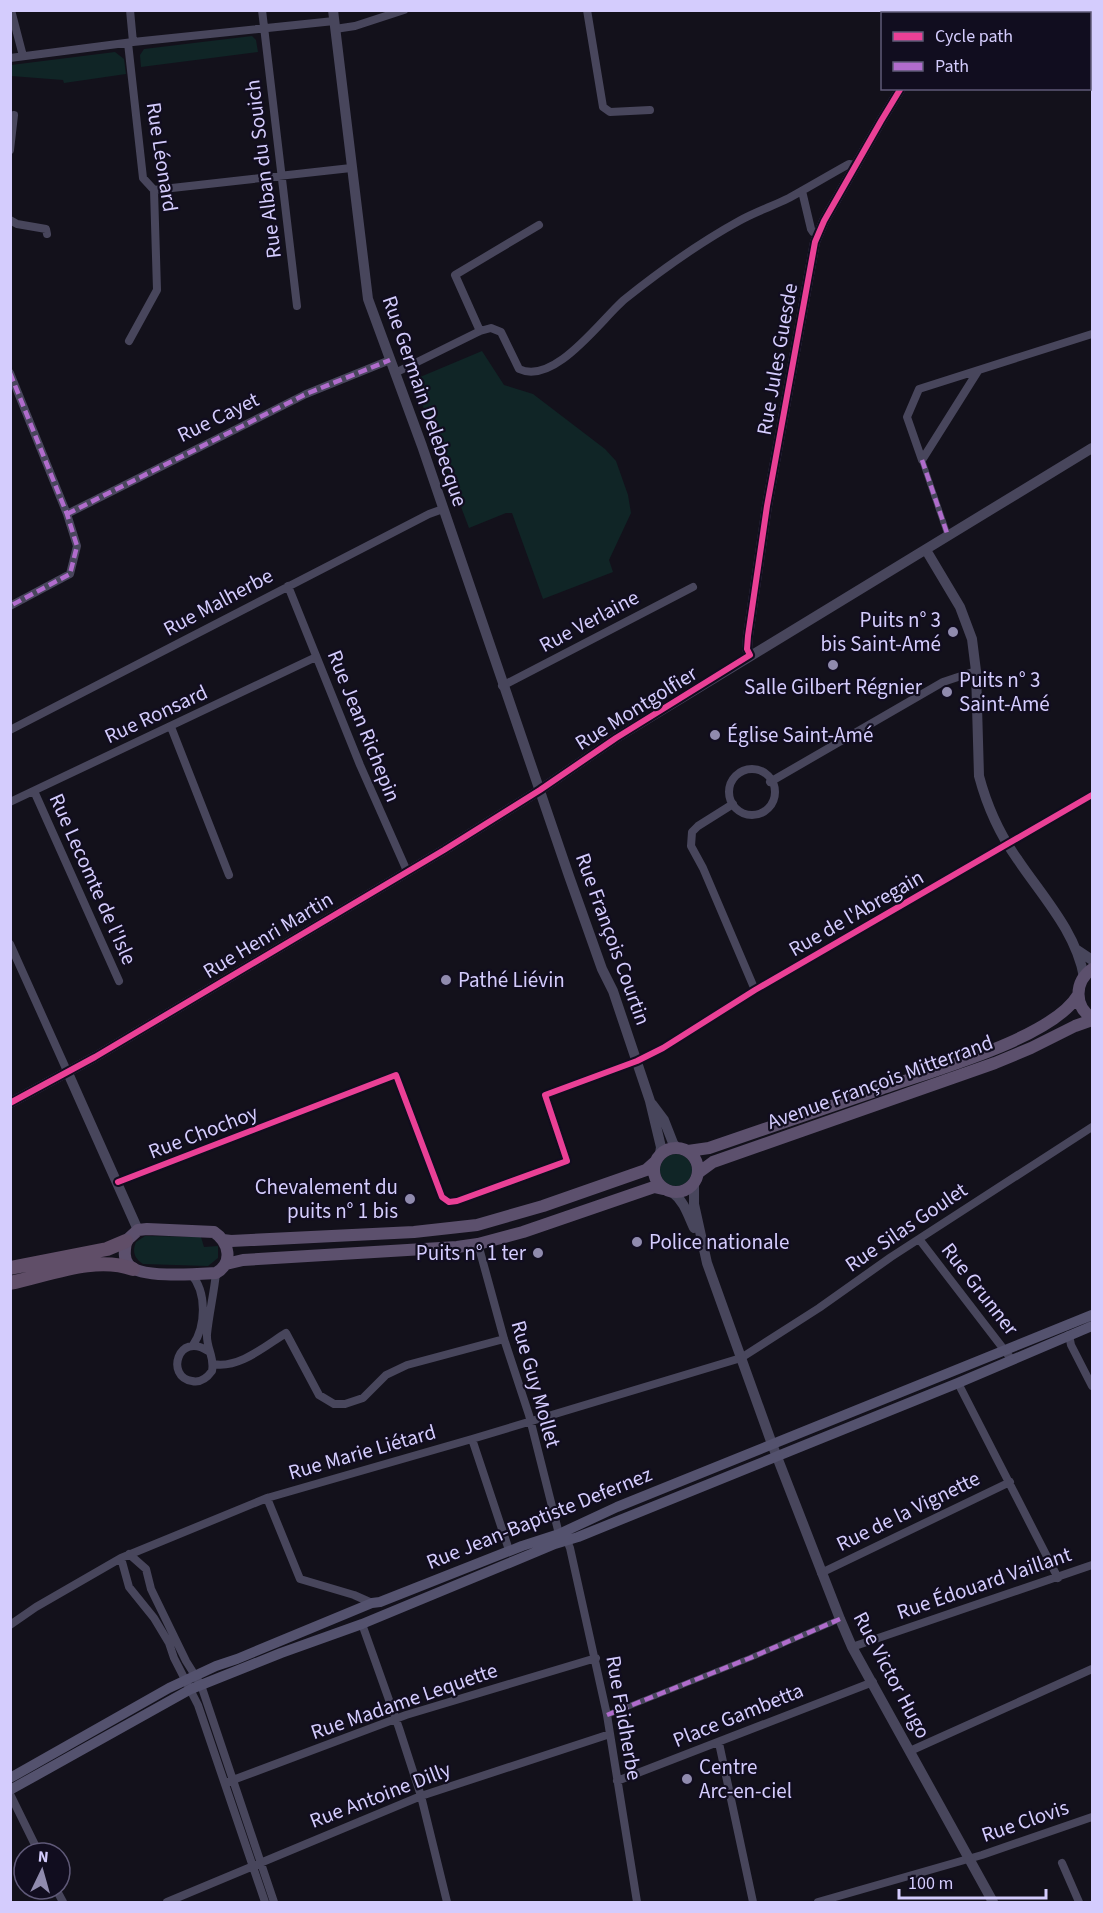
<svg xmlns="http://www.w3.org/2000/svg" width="1103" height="1913" viewBox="0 0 1103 1913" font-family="'Source Sans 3',sans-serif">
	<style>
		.green { fill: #102526 }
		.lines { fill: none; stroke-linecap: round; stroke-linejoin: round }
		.pedestrian { stroke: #48465c; stroke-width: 6 }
		.minor { stroke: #48465c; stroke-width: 8 }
		.tertiary { stroke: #48465c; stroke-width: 10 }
		.secondary { stroke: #54526e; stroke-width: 10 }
		.primary { stroke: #5c506d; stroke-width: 12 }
		.trunk { stroke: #604e68; stroke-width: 14 }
		.quiet { stroke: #b06ccc; stroke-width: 4.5; stroke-dasharray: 9 4.5; stroke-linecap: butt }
		.cycleway-casing { stroke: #110d1f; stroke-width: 10 }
		.cycleway { stroke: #ea4096; stroke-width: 6 }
		.poi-dot { fill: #908bae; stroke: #110d1f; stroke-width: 2 }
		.labels { text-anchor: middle; stroke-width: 4.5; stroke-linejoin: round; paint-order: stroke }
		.street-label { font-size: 21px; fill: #d4ccfd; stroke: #110d1f }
		.poi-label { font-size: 21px; fill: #d4ccfd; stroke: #110d1f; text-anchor: start }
	</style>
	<rect width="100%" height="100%" fill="#13111b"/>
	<path class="green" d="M252,36L256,40L258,52L141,67L140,55L144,49Z
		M115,52L124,59L126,74L64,83L63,80L11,76V65Z
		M482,351L504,385L533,394L605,449L616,461L628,495L631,513L609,560L613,572L543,599L512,513H506L469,528L413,380Z
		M660 1170a16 16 0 1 1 32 0a16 16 0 1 1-32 0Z
		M145,1236L201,1237L204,1247L218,1246V1258L208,1266L143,1264C134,1258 132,1251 136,1242Z"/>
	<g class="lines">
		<path class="pedestrian" d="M922,460L948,536
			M607,1715L750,1658L840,1619"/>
		<path class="minor" d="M11,10L23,56
			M130,10L133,42
			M262,10L297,306
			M587,10L603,107L610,112L650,110
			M335,29L355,26L404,10
			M128,43L143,178L154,190L157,290L129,341
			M10,58L133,42L334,21
			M10,150L14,115
			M154,190L351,168
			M802,191L811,229L813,232L818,234
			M10,220L17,224L46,229L47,234
			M480,331L455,275L539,225
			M978,371L922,460L907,417L919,389L1092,334
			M10,373L67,514L77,546L70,574L10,606
			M395,373L480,331L491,328L501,332L519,369C555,386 602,318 625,299C660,271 699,243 739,221C755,212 773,206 789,198C809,187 829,175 849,164L857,165
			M67,514L306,394L390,360
			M288,586L360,765L407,871
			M502,686L693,587
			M171,727L229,875
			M10,730L429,514L443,509
			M729 792a23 23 0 1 1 46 0a23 23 0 1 1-46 0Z
			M770,782L943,682L976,671
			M34,791L119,981
			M10,802L316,657
			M733,804L698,826L692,832L691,846L703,868L755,990
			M10,944L68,1073
			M118,1182L396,1075L442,1197L449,1202L457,1201L567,1161L545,1095L637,1061L663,1048L755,990L1092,795
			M919,1239L1012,1360
			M478,1244L504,1339L529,1415L559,1534L567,1541L570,1548L607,1715L637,1902
			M191,1274C207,1292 206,1326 193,1345
			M1069,1335L1071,1345L1092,1386
			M208,1351C178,1331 165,1377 192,1381C201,1383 207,1378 212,1371C215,1357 206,1348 207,1334C209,1314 214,1293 216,1273
			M213,1364C239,1369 265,1346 286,1333L319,1395L334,1404H345L363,1398L386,1375L407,1365L504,1339
			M958,1383L1058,1578
			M472,1439L509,1550
			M267,1498L300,1579L354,1595L372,1603
			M129,1554L146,1569L151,1589L186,1661L201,1685L274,1902
			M121,1558L129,1587L154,1618L169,1643L174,1658L198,1705L265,1902
			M821,1573L1010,1482
			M362,1624L399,1728L421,1796L447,1902
			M10,1625L36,1607L121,1558L267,1498L472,1439L741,1358L819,1308L891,1257L1092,1127
			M852,1647L1092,1565
			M719,1743L753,1902
			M910,1751L1092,1669
			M617,1781L873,1682
			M225,1783L406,1715L596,1658
			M10,1794L39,1853
			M1062,1863L1079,1902
			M56,1889L63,1902
			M167,1902L421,1796L610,1734
			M818,1902L982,1855L1092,1817"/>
		<path class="tertiary" d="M333,10L368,299L422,446L569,876L602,969L613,991L650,1101L661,1147L660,1154
			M940,14L942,10
			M926,550L960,607L972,639L976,671L979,776C987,806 1000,835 1018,860C1043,897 1076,932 1084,977
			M750,655L747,649L748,636L767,506L815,242L824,221L881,121L901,88
			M1077,950L1092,960
			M68,1073L138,1230
			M10,1103L95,1057L444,850L540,790L616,738L1092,448
			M652,1104L664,1120L673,1143L677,1148
			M694,1183V1204L707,1263L772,1444L840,1619L852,1647L993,1902
			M673,1193C684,1201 688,1215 694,1228"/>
		<path class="secondary" d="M10,1778L169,1688L216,1666L237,1659L372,1603L380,1602L522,1546L559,1534L617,1507L1092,1315
			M10,1790L191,1689L281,1653L362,1624L555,1544L578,1537L958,1383L1092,1326"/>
		<path class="primary" d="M1092,969C1074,982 1074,1006 1092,1018
			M654 1170a22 22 0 1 1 44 0a22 22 0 1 1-44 0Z
			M688,1151L709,1148C765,1129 821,1109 878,1090C927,1072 1052,1039 1078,995
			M698,1173L713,1162L995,1063L1031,1048L1075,1026L1092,1020
			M147,1229L214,1232C229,1242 234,1263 216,1273C199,1274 138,1279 128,1264C123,1257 125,1249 126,1241L138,1230Z
			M223,1240L231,1241L414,1232L477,1225L543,1206L646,1170L655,1162
			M226,1264L243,1260L457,1247L478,1244L523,1232L654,1187L663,1189"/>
		<path class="trunk" d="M10,1268L107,1249L126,1241
			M10,1283C49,1275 95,1255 133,1269"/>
		<path class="quiet" d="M10,373L67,514L77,546L70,574L10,606
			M922,460L948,536
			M67,514L306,394L390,360
			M607,1715L750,1658L840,1619"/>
		<g class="cycleway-casing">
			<path id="cycleway" d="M10,1103L95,1057L444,850L540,790L616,738L750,655L747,649L748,636L767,506L815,242L824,221L881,121L901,88
				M118,1182L396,1075L442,1197L449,1202L457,1201L567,1161L545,1095L637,1061L663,1048L755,990L1092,795"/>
		</g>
		<use href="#cycleway" class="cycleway"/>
	</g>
	<g class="poi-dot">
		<circle cx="953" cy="632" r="6"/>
		<circle cx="833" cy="665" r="6"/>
		<circle cx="947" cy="692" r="6"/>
		<circle cx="715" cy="735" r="6"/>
		<circle cx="446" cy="980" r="6"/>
		<circle cx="410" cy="1199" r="6"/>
		<circle cx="637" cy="1242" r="6"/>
		<circle cx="538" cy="1253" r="6"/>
		<circle cx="687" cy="1779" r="6"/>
	</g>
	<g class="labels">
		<g class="street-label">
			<text transform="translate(162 157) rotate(81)" y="7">Rue Léonard</text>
			<text transform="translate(263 169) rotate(-97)" y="7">Rue Alban du Souich</text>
			<text transform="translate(777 359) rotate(-80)" y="7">Rue Jules Guesde</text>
			<text transform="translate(425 401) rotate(71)" y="7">Rue Germain Delebecque</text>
			<text transform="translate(218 417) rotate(-26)" y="7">Rue Cayet</text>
			<text transform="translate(218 602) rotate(-28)" y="7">Rue Malherbe</text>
			<text transform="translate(589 621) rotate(-28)" y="7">Rue Verlaine</text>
			<text transform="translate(636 708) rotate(-32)" y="7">Rue Montgolfier</text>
			<text transform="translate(156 714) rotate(-25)" y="7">Rue Ronsard</text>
			<text transform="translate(364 726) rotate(68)" y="7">Rue Jean Richepin</text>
			<text transform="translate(93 879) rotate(66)" y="7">Rue Lecomte de l'Isle</text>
			<text transform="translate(856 913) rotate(-30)" y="7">Rue de l'Abregain</text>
			<text transform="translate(268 935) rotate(-31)" y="7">Rue Henri Martin</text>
			<text transform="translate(613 939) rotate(70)" y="7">Rue François Courtin</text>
			<text transform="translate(880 1082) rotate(-20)" y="7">Avenue François Mitterrand</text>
			<text transform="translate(203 1132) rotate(-21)" y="7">Rue Chochoy</text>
			<text transform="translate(906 1227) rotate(-34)" y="7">Rue Silas Goulet</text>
			<text transform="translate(980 1289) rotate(52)" y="7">Rue Grunner</text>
			<text transform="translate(536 1384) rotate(74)" y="7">Rue Guy Mollet</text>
			<text transform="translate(362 1452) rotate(-16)" y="7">Rue Marie Liétard</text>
			<text transform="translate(908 1511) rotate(-26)" y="7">Rue de la Vignette</text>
			<text transform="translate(539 1518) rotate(-22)" y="7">Rue Jean-Baptiste Defernez</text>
			<text transform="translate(984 1583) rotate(-19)" y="7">Rue Édouard Vaillant</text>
			<text transform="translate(892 1675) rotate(62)" y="7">Rue Victor Hugo</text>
			<text transform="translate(404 1701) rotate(-19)" y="7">Rue Madame Lequette</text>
			<text transform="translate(738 1715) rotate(-22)" y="7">Place Gambetta</text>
			<text transform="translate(624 1718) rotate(80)" y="7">Rue Faidherbe</text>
			<text transform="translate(380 1795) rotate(-21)" y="7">Rue Antoine Dilly</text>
			<text transform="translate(1025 1821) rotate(-19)" y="7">Rue Clovis</text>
		</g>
		<g class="poi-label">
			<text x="941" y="627" text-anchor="end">Puits n° 3<tspan x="941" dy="24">bis Saint-Amé</tspan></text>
			<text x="959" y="687">Puits n° 3<tspan x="959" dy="24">Saint-Amé</tspan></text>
			<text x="833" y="694" text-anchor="middle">Salle Gilbert Régnier</text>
			<text x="727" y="742">Église Saint-Amé</text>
			<text x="458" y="987">Pathé Liévin</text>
			<text x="398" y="1194" text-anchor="end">Chevalement du<tspan x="398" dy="24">puits n° 1 bis</tspan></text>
			<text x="649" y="1249">Police nationale</text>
			<text x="526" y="1260" text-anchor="end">Puits n° 1 ter</text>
			<text x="699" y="1774">Centre<tspan x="699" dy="24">Arc-en-ciel</tspan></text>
		</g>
	</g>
	<rect width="1103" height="1913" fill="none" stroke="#d4ccfd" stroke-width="24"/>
	<rect x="881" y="12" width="210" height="78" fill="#110d1f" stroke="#5f5978" stroke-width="1.5"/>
	<rect x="893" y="32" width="30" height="9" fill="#ea4096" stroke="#5f5978" stroke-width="1.5"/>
	<text x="935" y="42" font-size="18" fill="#d4ccfd">Cycle path</text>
	<rect x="893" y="62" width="30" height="9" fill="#b06ccc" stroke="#5f5978" stroke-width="1.5"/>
	<text x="935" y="72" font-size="18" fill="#d4ccfd">Path</text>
	<g transform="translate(42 1871) rotate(5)"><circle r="28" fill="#110d1f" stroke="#5f5978" stroke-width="1.5"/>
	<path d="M0-4.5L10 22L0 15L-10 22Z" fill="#908bae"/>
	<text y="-9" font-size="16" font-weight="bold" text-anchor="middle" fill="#d4ccfd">N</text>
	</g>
	<path d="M899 1889v9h147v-9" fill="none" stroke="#d4ccfd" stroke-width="3"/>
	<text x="908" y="1889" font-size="18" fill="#d4ccfd" stroke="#110d1f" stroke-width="4.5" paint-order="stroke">100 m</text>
</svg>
